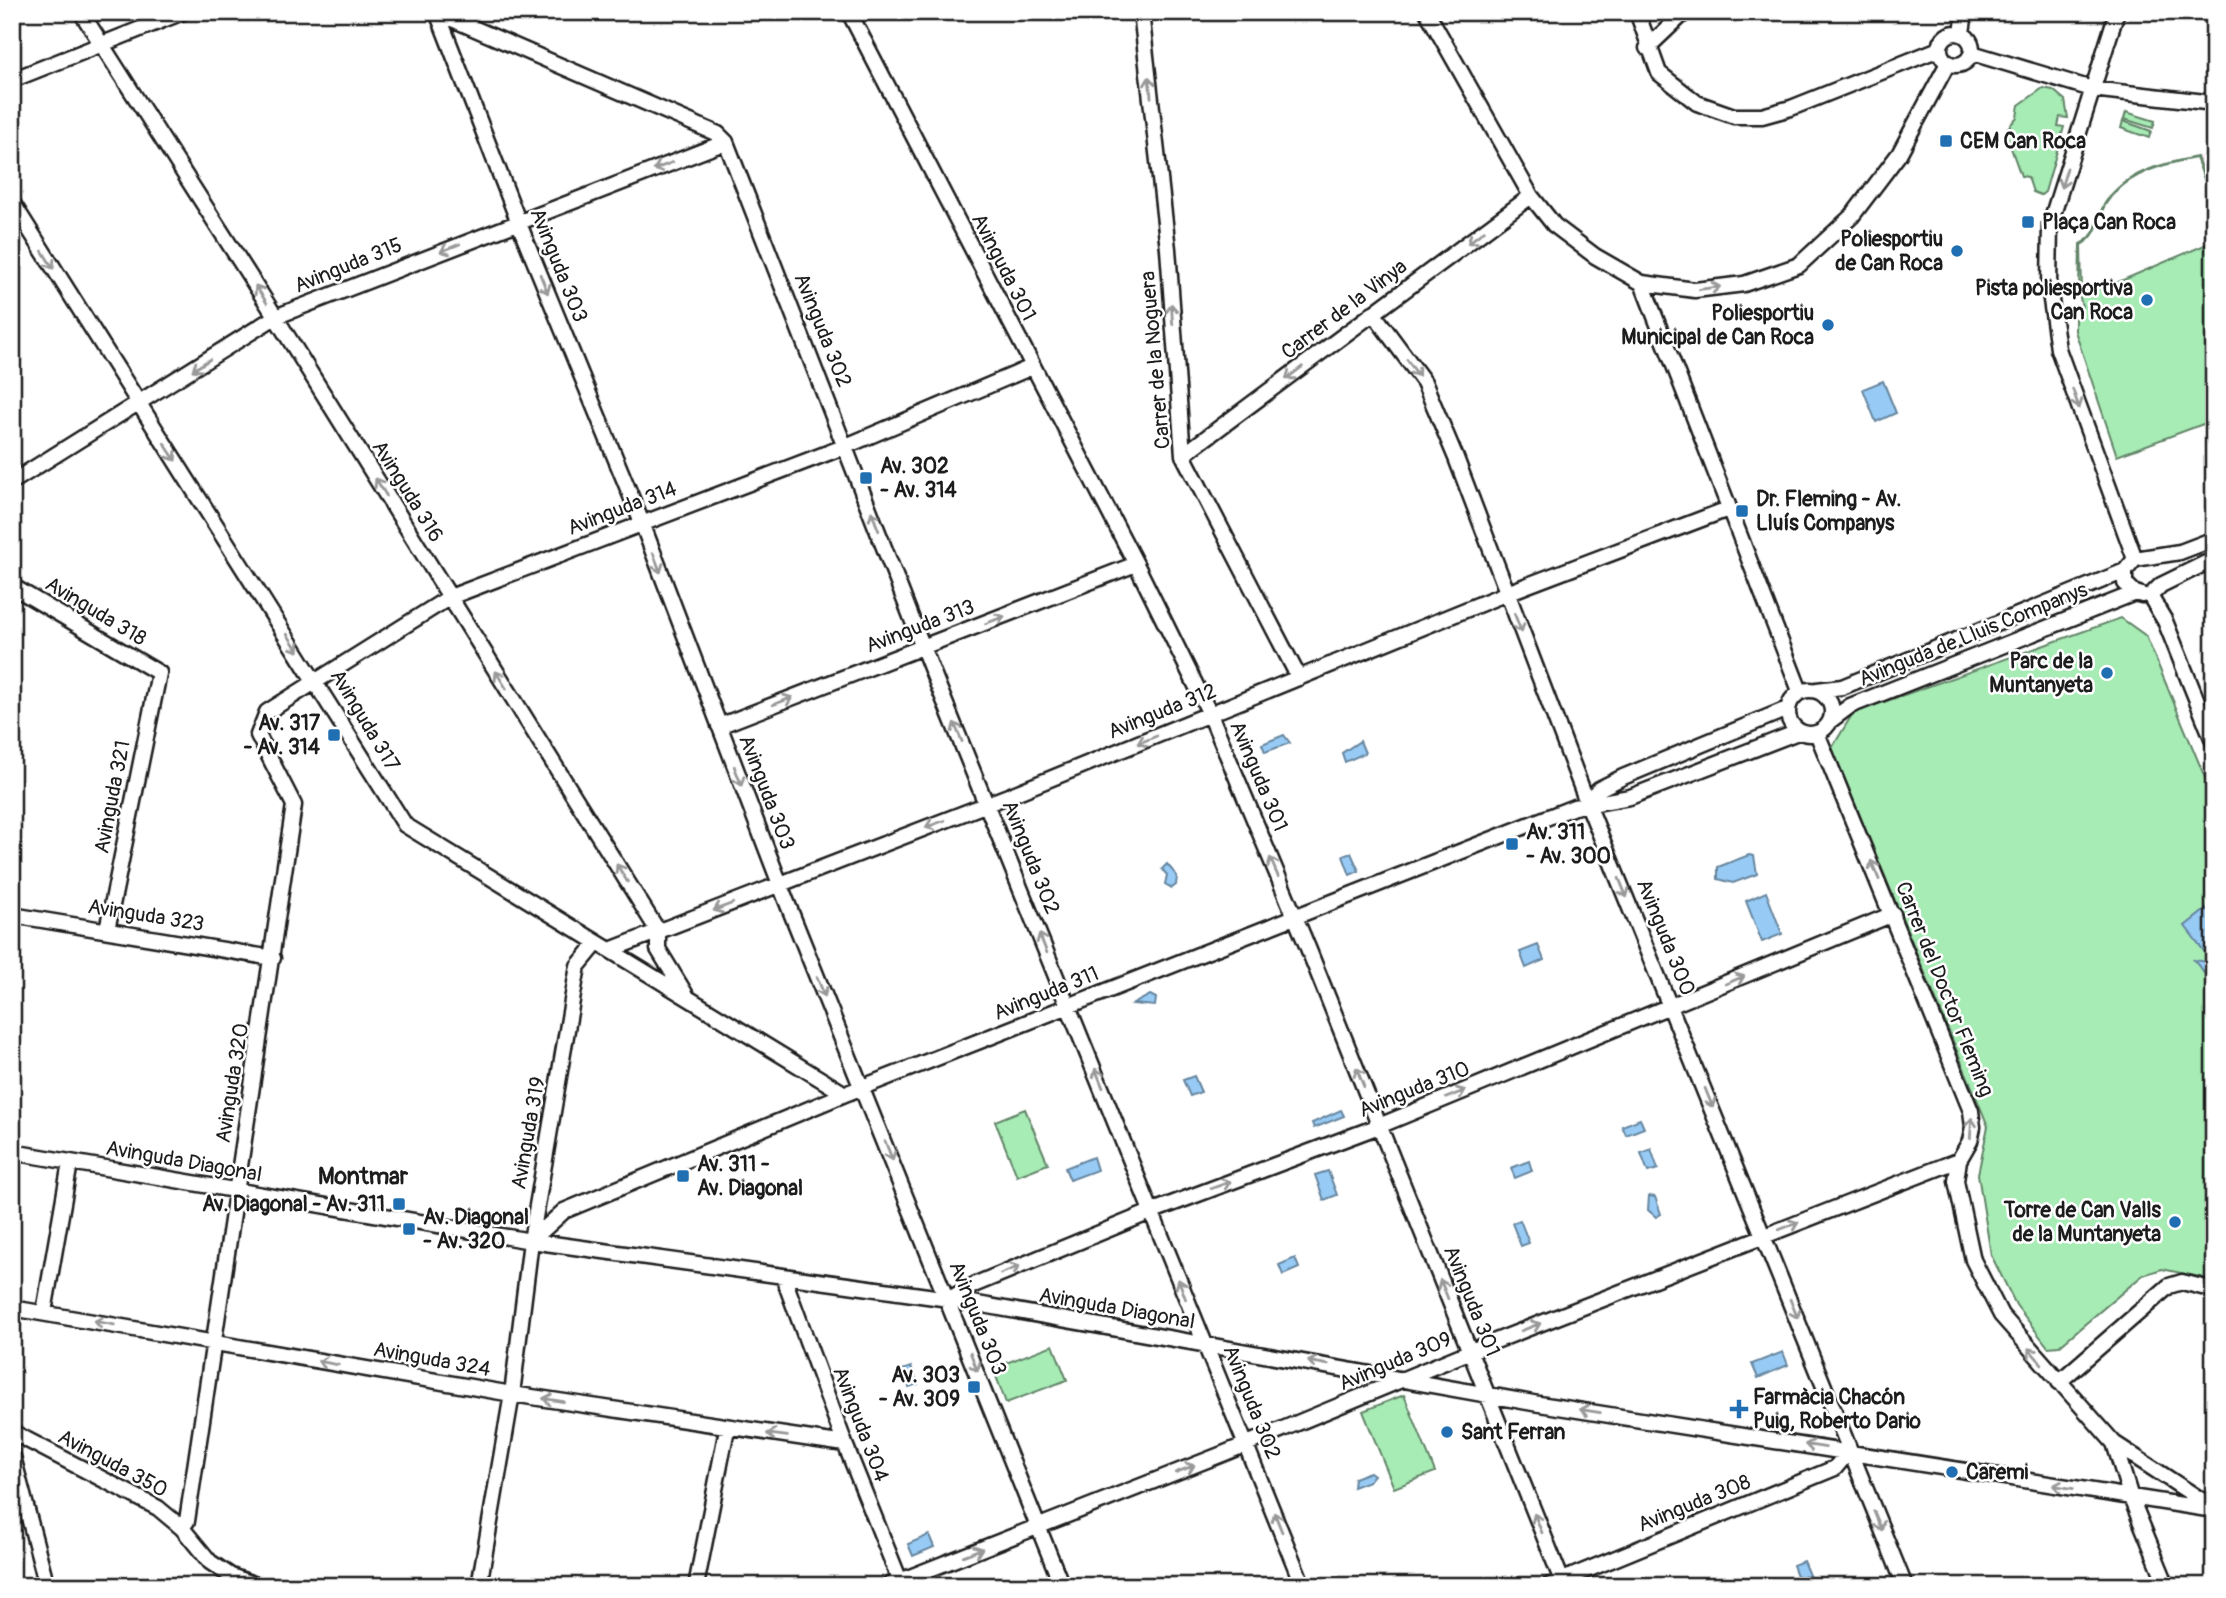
<svg xmlns="http://www.w3.org/2000/svg" width="2226" height="1598" viewBox="0 0 2226 1598" font-family="Pangolin,sans-serif">
	<style>
		.built { fill: #feedf5 }
		.green { fill: #a7ebb5; stroke: #628468; stroke-width: 2 }
		.water { fill: #97cbf5; stroke: #66859e; stroke-width: 2 }
		.lines { fill: none; stroke-linecap: round; stroke-linejoin: round }
		.street-casing { stroke: #1c1c1c; stroke-width: 19 }
		.street { stroke: #fff; stroke-width: 14 }
		.oneway { stroke: #999 }
		.poi-dot { fill: #1f6fb2; stroke: #fff; stroke-width: 2.5 }
		.labels { text-anchor: middle; stroke-width: 5; stroke-linejoin: round; paint-order: stroke }
		.poi-label { font-size: 21px; font-weight: bold; fill: #1c1c1c; stroke: #fff; text-anchor: start }
		.street-label { font-size: 21px; fill: #1c1c1c; stroke: #fff }
		.neighbourhood-label { font-size: 23px; font-weight: bold; fill: #1c1c1c; stroke: #fff }
	</style>
	<rect width="100%" height="100%" fill="#fff"/>
	<filter id="ink" filterUnits="userSpaceOnUse"><feTurbulence type="fractalNoise" baseFrequency=".0143" numOctaves="2"/><feDisplacementMap in="SourceGraphic" scale="14" xChannelSelector="R" yChannelSelector="G"/><feConvolveMatrix kernelMatrix="1 2 1 2 8 2 1 2 1" color-interpolation-filters="sRGB"/></filter>
	<g filter="url(#ink)">
		<path class="built" d="M2214,151V202L2197,157Z"/>
		<path class="green" d="M2043,88L2053,90L2065,100L2068,118L2060,117L2058,126L2064,127L2045,192L2041,195L2033,192L2028,177L2021,176L2005,131L2017,117L2019,105Z
			M2126,112L2155,121L2153,128L2124,119Z
			M2123,121L2151,131L2149,138L2121,128Z
			M2197,157L2214,205L2196,158C2165,163 2123,175 2105,205C2096,221 2100,235 2081,245L2082,292L2116,283L2214,241V420L2117,456L2075,331V310L2082,307L2079,293L2080,244C2100,235 2095,219 2105,203C2125,172 2163,163 2197,157Z
			M2121,618L2146,636L2214,799V1280L2162,1269L2143,1275L2059,1346L2048,1347L2016,1305L1991,1255L1978,1174L1988,1126L1832,748L1853,713Z
			M1025,1109L1048,1164L1017,1176L995,1121Z
			M1053,1345L1067,1380L1006,1403L993,1368Z
			M1404,1395L1435,1472L1394,1488L1363,1411Z"/>
		<path class="water" d="M1883,381L1896,413L1876,422L1863,389Z
			M1284,735L1290,743L1265,752L1262,744Z
			M1360,741L1365,753L1345,762L1342,753Z
			M1351,853L1359,871L1350,875L1343,856Z
			M1749,855L1754,856L1757,874L1733,883L1718,879V867Z
			M1167,864L1177,876L1176,885L1172,888L1165,884L1167,875L1162,869Z
			M1766,892L1782,934L1762,942L1746,901Z
			M2214,903V956L2207,955L2185,926Z
			M1538,945L1544,960L1526,968L1520,952Z
			M2194,960L2214,963V986Z
			M1150,995L1156,998L1155,1006L1133,1004Z
			M1194,1076L1201,1092L1190,1096L1183,1080Z
			M1341,1110L1344,1116L1314,1128L1312,1123Z
			M1640,1119L1644,1128L1626,1135L1622,1126Z
			M1651,1149L1658,1169L1648,1172L1641,1153Z
			M1093,1157L1097,1170L1070,1180L1065,1168Z
			M1529,1161L1532,1171L1515,1178L1511,1168Z
			M1328,1171L1337,1195L1324,1200L1315,1175Z
			M1649,1196L1655,1197L1661,1214L1656,1217L1648,1210Z
			M1520,1220L1529,1243L1521,1246L1512,1223Z
			M1295,1258L1299,1268L1283,1275L1279,1265Z
			M1783,1352L1788,1365L1758,1378L1752,1364Z
			M911,1367L918,1384L909,1387L902,1370Z
			M1370,1472L1374,1475L1369,1481L1353,1487L1354,1478Z
			M929,1535L934,1547L913,1556L908,1544Z
			M1803,1561L1811,1580L1800,1584L1793,1565Z"/>
		<g class="lines">
			<g class="street-casing">
				<path id="street" d="M81,12L268,305L658,931V949L686,995
					M436,12L718,134L726,142L931,668L1303,1586
					M437,12L524,236L642,523L786,900L1062,1586
					M849,12L1136,564L1210,714L1308,948L1564,1586
					M1141,12L1168,249L1183,455L1299,678
					M1427,12L1531,196L1554,225L1595,256L1642,283L1695,290L1744,284L1799,265L1852,216L1899,154L1948,63
					M1637,12L1659,73L1697,103L1734,116H1762L1791,108L1939,49
					M2117,12L2050,224L2049,286L2058,349L2135,559
					M1940 49a16 16 0 1 1 32 0a16 16 0 1 1-32 0Z
					M1962,33L1965,12
					M1647,48L1685,12
					M1972,53L2092,89L2214,103
					M12,80L183,12
					M12,202L405,825L845,1094
					M1642,283L1800,691
					M1373,313L1424,382L1456,458L1587,802L1905,1586
					M1183,455L1531,196
					M12,482L275,317L726,142
					M12,586L159,673L107,930
					M2142,595L2135,593L2125,583V571L2135,559L2180,552L2214,539
					M2150,596L2165,621L2214,743
					M2150,596L2161,585L2214,559
					M1788 712a22 22 0 1 1 44 0a22 22 0 1 1-44 0Z
					M1817,690L1842,687L2125,571
					M1830,721L1850,706L2135,593
					M719,726L1136,564
					M1817,733L1971,1111L1973,1127L1970,1141L1959,1160L1956,1181L1973,1260L2001,1315L2114,1443L2131,1498L2167,1586
					M1587,802L1599,789L1623,777L1787,709
					M12,915L273,958
					M610,950L1008,796L1507,593L1728,509
					M12,1152L531,1241L949,1299L1533,1403L2214,1510
					M531,1241L564,1211L845,1094L1574,807L1630,797L1798,732
					M783,1276L845,1444L902,1586
					M949,1299L976,1284L1153,1211L1379,1126L1893,914
					M12,1308L512,1394L845,1444
					M44,1312L70,1163
					M2059,1382L2169,1286L2182,1282L2214,1290
					M12,1432L158,1508L182,1528L210,1562L231,1576L259,1586
					M2114,1443L2212,1507
					M12,1453L47,1586
					M182,1528L187,1521L294,805L258,735L267,712L450,597L846,446L1032,367
					M479,1586L512,1394L531,1241L575,983L578,966L597,943
					M696,1586L727,1429
					M887,1586L1225,1453L1488,1344L1959,1160
					M1548,1586L1835,1468L1849,1451"/>
			</g>
			<use href="#street" class="street"/>
		</g>
		<defs><path id="oneway-shaft" d="M-6 0H5M1.5-3L5.5 0L1.5 3" fill="none" stroke-width="1.6" stroke-linecap="round" stroke-linejoin="round" transform="scale(1.75)"/></defs>
		<g class="oneway">
			<use href="#oneway-shaft" transform="translate(1150 87) rotate(-96)"/>
			<use href="#oneway-shaft" transform="translate(663 166) rotate(159)"/>
			<use href="#oneway-shaft" transform="translate(2064 178) rotate(107)"/>
			<use href="#oneway-shaft" transform="translate(1476 237) rotate(143)"/>
			<use href="#oneway-shaft" transform="translate(450 248) rotate(158)"/>
			<use href="#oneway-shaft" transform="translate(48 260) rotate(58)"/>
			<use href="#oneway-shaft" transform="translate(544 284) rotate(68)"/>
			<use href="#oneway-shaft" transform="translate(1710 288) rotate(-7)"/>
			<use href="#oneway-shaft" transform="translate(261 294) rotate(-123)"/>
			<use href="#oneway-shaft" transform="translate(1172 314) rotate(-94)"/>
			<use href="#oneway-shaft" transform="translate(201 365) rotate(147)"/>
			<use href="#oneway-shaft" transform="translate(1413 368) rotate(54)"/>
			<use href="#oneway-shaft" transform="translate(1294 373) rotate(143)"/>
			<use href="#oneway-shaft" transform="translate(2076 399) rotate(71)"/>
			<use href="#oneway-shaft" transform="translate(170 452) rotate(57)"/>
			<use href="#oneway-shaft" transform="translate(381 487) rotate(-122)"/>
			<use href="#oneway-shaft" transform="translate(875 521) rotate(-111)"/>
			<use href="#oneway-shaft" transform="translate(657 563) rotate(69)"/>
			<use href="#oneway-shaft" transform="translate(995 620) rotate(-21)"/>
			<use href="#oneway-shaft" transform="translate(1518 623) rotate(69)"/>
			<use href="#oneway-shaft" transform="translate(293 643) rotate(57)"/>
			<use href="#oneway-shaft" transform="translate(501 680) rotate(-122)"/>
			<use href="#oneway-shaft" transform="translate(783 701) rotate(-21)"/>
			<use href="#oneway-shaft" transform="translate(958 732) rotate(-113)"/>
			<use href="#oneway-shaft" transform="translate(1147 740) rotate(158)"/>
			<use href="#oneway-shaft" transform="translate(738 776) rotate(69)"/>
			<use href="#oneway-shaft" transform="translate(935 824) rotate(159)"/>
			<use href="#oneway-shaft" transform="translate(1274 867) rotate(-113)"/>
			<use href="#oneway-shaft" transform="translate(1875 870) rotate(-113)"/>
			<use href="#oneway-shaft" transform="translate(622 873) rotate(-122)"/>
			<use href="#oneway-shaft" transform="translate(1623 888) rotate(68)"/>
			<use href="#oneway-shaft" transform="translate(723 907) rotate(159)"/>
			<use href="#oneway-shaft" transform="translate(1043 943) rotate(-112)"/>
			<use href="#oneway-shaft" transform="translate(1735 980) rotate(-23)"/>
			<use href="#oneway-shaft" transform="translate(821 987) rotate(68)"/>
			<use href="#oneway-shaft" transform="translate(1360 1077) rotate(-112)"/>
			<use href="#oneway-shaft" transform="translate(1099 1078) rotate(-112)"/>
			<use href="#oneway-shaft" transform="translate(1456 1094) rotate(-22)"/>
			<use href="#oneway-shaft" transform="translate(1709 1098) rotate(68)"/>
			<use href="#oneway-shaft" transform="translate(1971 1128) rotate(-86)"/>
			<use href="#oneway-shaft" transform="translate(889 1151) rotate(68)"/>
			<use href="#oneway-shaft" transform="translate(1221 1185) rotate(-20)"/>
			<use href="#oneway-shaft" transform="translate(1789 1226) rotate(-21)"/>
			<use href="#oneway-shaft" transform="translate(1010 1270) rotate(-22)"/>
			<use href="#oneway-shaft" transform="translate(1182 1289) rotate(-110)"/>
			<use href="#oneway-shaft" transform="translate(1444 1289) rotate(-112)"/>
			<use href="#oneway-shaft" transform="translate(1794 1309) rotate(68)"/>
			<use href="#oneway-shaft" transform="translate(104 1323) rotate(-170)"/>
			<use href="#oneway-shaft" transform="translate(1531 1327) rotate(-21)"/>
			<use href="#oneway-shaft" transform="translate(2035 1356) rotate(-131)"/>
			<use href="#oneway-shaft" transform="translate(974 1362) rotate(69)"/>
			<use href="#oneway-shaft" transform="translate(328 1363) rotate(-170)"/>
			<use href="#oneway-shaft" transform="translate(1318 1363) rotate(-170)"/>
			<use href="#oneway-shaft" transform="translate(553 1400) rotate(-171)"/>
			<use href="#oneway-shaft" transform="translate(1590 1411) rotate(-171)"/>
			<use href="#oneway-shaft" transform="translate(777 1435) rotate(-172)"/>
			<use href="#oneway-shaft" transform="translate(1815 1446) rotate(-171)"/>
			<use href="#oneway-shaft" transform="translate(1185 1469) rotate(-21)"/>
			<use href="#oneway-shaft" transform="translate(2063 1487) rotate(-171)"/>
			<use href="#oneway-shaft" transform="translate(1878 1521) rotate(67)"/>
			<use href="#oneway-shaft" transform="translate(1278 1522) rotate(-112)"/>
			<use href="#oneway-shaft" transform="translate(1538 1523) rotate(-112)"/>
			<use href="#oneway-shaft" transform="translate(973 1552) rotate(-21)"/>
		</g>
	</g>
	<g class="poi-dot">
		<rect x="1939" y="134" width="14" height="14" rx="3.5"/>
		<rect x="2021" y="215" width="14" height="14" rx="3.5"/>
		<circle cx="1957" cy="251" r="7"/>
		<circle cx="2147" cy="300" r="7"/>
		<circle cx="1828" cy="325" r="7"/>
		<rect x="859" y="471" width="14" height="14" rx="3.5"/>
		<rect x="1735" y="504" width="14" height="14" rx="3.5"/>
		<circle cx="2107" cy="673" r="7"/>
		<rect x="327" y="728" width="14" height="14" rx="3.5"/>
		<rect x="1505" y="837" width="14" height="14" rx="3.5"/>
		<rect x="676" y="1169" width="14" height="14" rx="3.5"/>
		<rect x="392" y="1197" width="14" height="14" rx="3.5"/>
		<circle cx="2175" cy="1222" r="7"/>
		<rect x="402" y="1222" width="14" height="14" rx="3.5"/>
		<rect x="967" y="1380" width="14" height="14" rx="3.5"/>
		<path d="M1735.5 1398.5h7v7h7v7h-7v7h-7v-7h-7v-7h7z"/>
		<circle cx="1447" cy="1432" r="7"/>
		<circle cx="1952" cy="1472" r="7"/>
	</g>
	<g class="labels">
		<g class="poi-label">
			<text x="1960" y="148">CEM Can Roca</text>
			<text x="2042" y="229">Plaça Can Roca</text>
			<text x="1943" y="246" text-anchor="end">Poliesportiu<tspan x="1943" dy="24">de Can Roca</tspan></text>
			<text x="2133" y="295" text-anchor="end">Pista poliesportiva<tspan x="2133" dy="24">Can Roca</tspan></text>
			<text x="1814" y="320" text-anchor="end">Poliesportiu<tspan x="1814" dy="24">Municipal de Can Roca</tspan></text>
			<text x="880" y="473">Av. 302<tspan x="880" dy="24">- Av. 314</tspan></text>
			<text x="1756" y="506">Dr. Fleming - Av.<tspan x="1756" dy="24">Lluís Companys</tspan></text>
			<text x="2093" y="668" text-anchor="end">Parc de la<tspan x="2093" dy="24">Muntanyeta</tspan></text>
			<text x="320" y="730" text-anchor="end">Av. 317<tspan x="320" dy="24">- Av. 314</tspan></text>
			<text x="1526" y="839">Av. 311<tspan x="1526" dy="24">- Av. 300</tspan></text>
			<text x="697" y="1171">Av. 311 -<tspan x="697" dy="24">Av. Diagonal</tspan></text>
			<text x="385" y="1211" text-anchor="end">Av. Diagonal - Av. 311</text>
			<text x="2161" y="1217" text-anchor="end">Torre de Can Valls<tspan x="2161" dy="24">de la Muntanyeta</tspan></text>
			<text x="423" y="1224">Av. Diagonal<tspan x="423" dy="24">- Av. 320</tspan></text>
			<text x="960" y="1382" text-anchor="end">Av. 303<tspan x="960" dy="24">- Av. 309</tspan></text>
			<text x="1753" y="1404">Farmàcia Chacón<tspan x="1753" dy="24">Puig, Roberto Dario</tspan></text>
			<text x="1461" y="1439">Sant Ferran</text>
			<text x="1966" y="1479">Caremi</text>
		</g>
		<g class="street-label">
			<text transform="translate(348 265) rotate(-22)" y="7">Avinguda 315</text>
			<text transform="translate(559 265) rotate(68)" y="7">Avinguda 303</text>
			<text transform="translate(1004 267) rotate(63)" y="7">Avinguda 301</text>
			<text transform="translate(1344 309) rotate(-37)" y="7">Carrer de la Vinya</text>
			<text transform="translate(823 330) rotate(68)" y="7">Avinguda 302</text>
			<text transform="translate(1155 360) rotate(-95)" y="7">Carrer de la Noguera</text>
			<text transform="translate(408 491) rotate(58)" y="7">Avinguda 316</text>
			<text transform="translate(622 508) rotate(-21)" y="7">Avinguda 314</text>
			<text transform="translate(96 611) rotate(31)" y="7">Avinguda 318</text>
			<text transform="translate(920 626) rotate(-21)" y="7">Avinguda 313</text>
			<text transform="translate(1973 634) rotate(-22)" y="7">Avinguda de Lluis Companys</text>
			<text transform="translate(1162 711) rotate(-22)" y="7">Avinguda 312</text>
			<text transform="translate(365 720) rotate(59)" y="7">Avinguda 317</text>
			<text transform="translate(1259 776) rotate(67)" y="7">Avinguda 301</text>
			<text transform="translate(767 792) rotate(69)" y="7">Avinguda 303</text>
			<text transform="translate(112 797) rotate(-79)" y="7">Avinguda 321</text>
			<text transform="translate(1031 857) rotate(68)" y="7">Avinguda 302</text>
			<text transform="translate(146 915) rotate(9)" y="7">Avinguda 323</text>
			<text transform="translate(1666 937) rotate(68)" y="7">Avinguda 300</text>
			<text transform="translate(1945 989) rotate(68)" y="7">Carrer del Doctor Fleming</text>
			<text transform="translate(1046 993) rotate(-22)" y="7">Avinguda 311</text>
			<text transform="translate(232 1083) rotate(-81)" y="7">Avinguda 320</text>
			<text transform="translate(1414 1089) rotate(-22)" y="7">Avinguda 310</text>
			<text transform="translate(528 1133) rotate(-80)" y="7">Avinguda 319</text>
			<text transform="translate(184 1161) rotate(10)" y="7">Avinguda Diagonal</text>
			<text transform="translate(1472 1301) rotate(68)" y="7">Avinguda 301</text>
			<text transform="translate(1117 1308) rotate(10)" y="7">Avinguda Diagonal</text>
			<text transform="translate(978 1318) rotate(68)" y="7">Avinguda 303</text>
			<text transform="translate(432 1359) rotate(10)" y="7">Avinguda 324</text>
			<text transform="translate(1395 1361) rotate(-23)" y="7">Avinguda 309</text>
			<text transform="translate(1252 1402) rotate(68)" y="7">Avinguda 302</text>
			<text transform="translate(861 1424) rotate(69)" y="7">Avinguda 304</text>
			<text transform="translate(113 1463) rotate(28)" y="7">Avinguda 350</text>
			<text transform="translate(1694 1503) rotate(-22)" y="7">Avinguda 308</text>
		</g>
		<g class="neighbourhood-label">
			<text x="363" y="1184">Montmar</text>
		</g>
	</g>
	<rect width="2226" height="1598" fill="none" stroke="#fff" stroke-width="42"/>
	<rect x="21" y="21" width="2184" height="1556" fill="none" stroke="#1c1c1c" stroke-width="2.5" filter="url(#ink)"/>
</svg>
